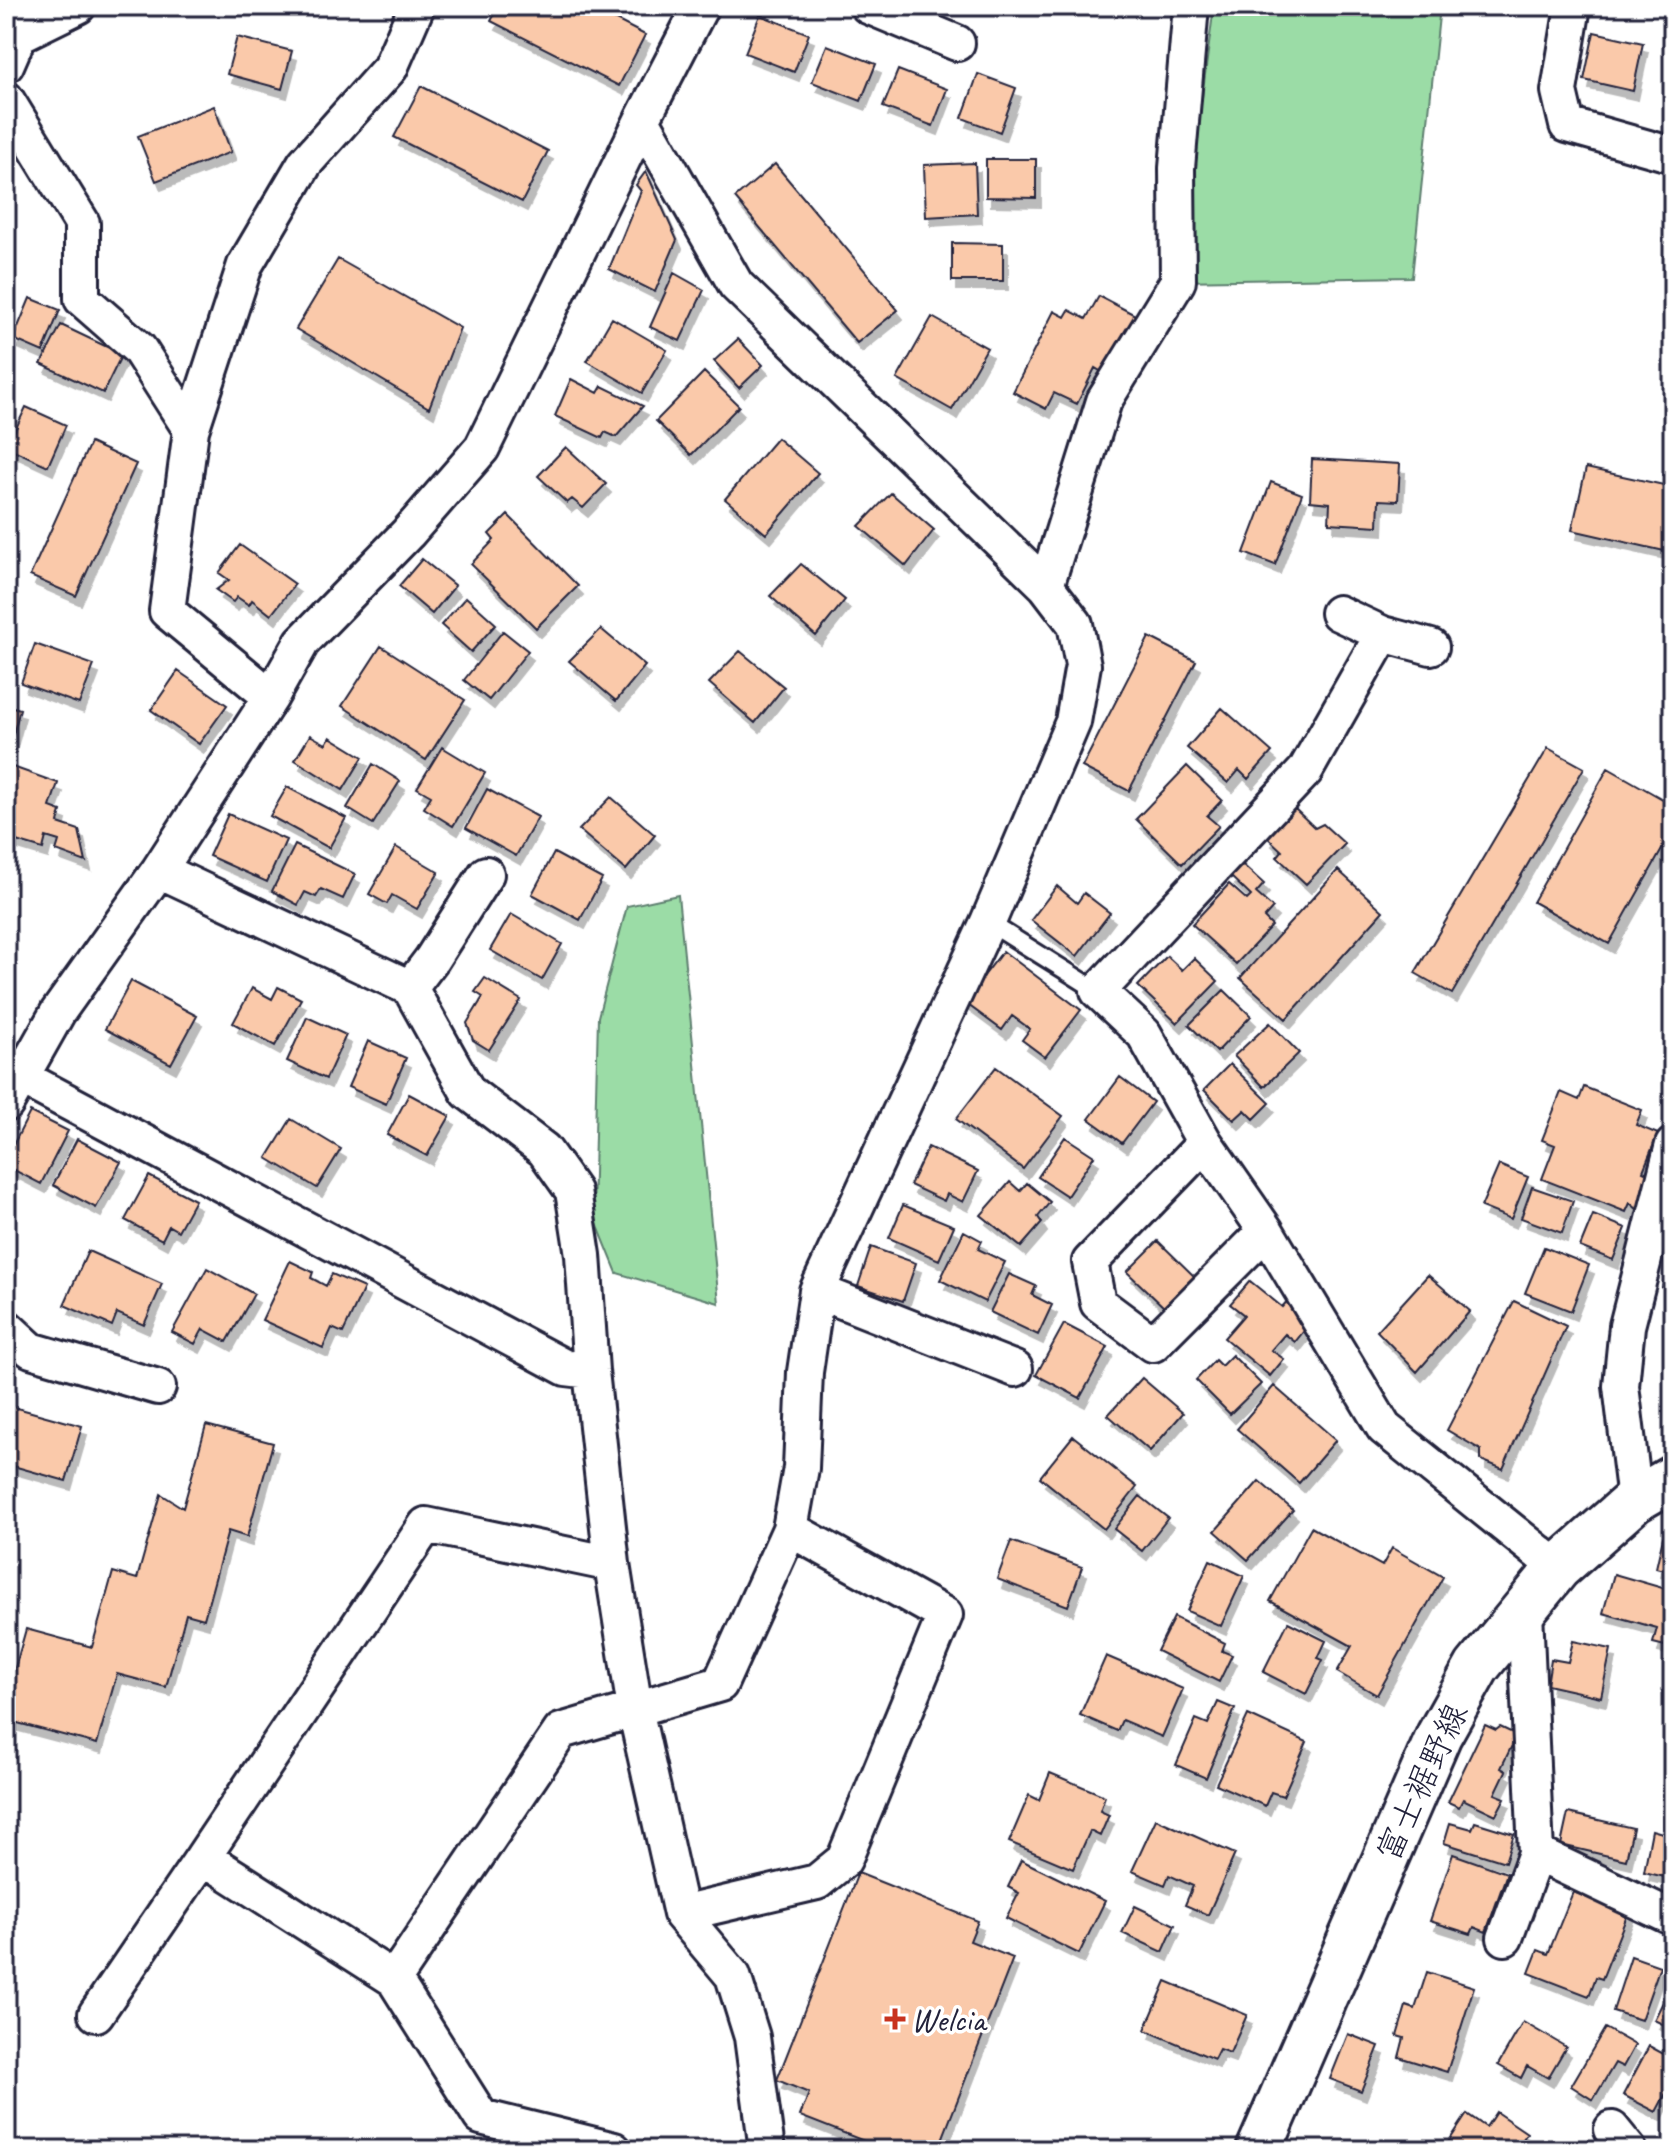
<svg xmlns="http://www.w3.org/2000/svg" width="1679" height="2156" viewBox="0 0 1679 2156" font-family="Caveat,'Klee One',sans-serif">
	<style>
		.green { fill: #9bdca6; stroke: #5e7f70; stroke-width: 2 }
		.building { fill: #fac9aa; stroke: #22223b; stroke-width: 2; filter: url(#shadow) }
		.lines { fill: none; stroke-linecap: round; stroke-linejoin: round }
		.lane-casing { stroke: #22223b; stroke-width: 22 }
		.street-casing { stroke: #22223b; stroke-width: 40 }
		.primary-casing { stroke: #22223b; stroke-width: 50 }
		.lane { stroke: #fff; stroke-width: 16 }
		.street { stroke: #fff; stroke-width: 34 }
		.primary { stroke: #fff; stroke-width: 44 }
		.poi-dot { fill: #c8321e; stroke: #fff; stroke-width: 3 }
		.labels { text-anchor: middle; stroke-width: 7; stroke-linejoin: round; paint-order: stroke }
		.street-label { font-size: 34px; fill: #22223b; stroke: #fff }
		.poi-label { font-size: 34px; fill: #22223b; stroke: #fff; text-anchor: start }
	</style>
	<defs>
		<filter id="shadow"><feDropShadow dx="5" dy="9" stdDeviation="0" flood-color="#0004"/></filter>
	</defs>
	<rect width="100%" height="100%" fill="#fff"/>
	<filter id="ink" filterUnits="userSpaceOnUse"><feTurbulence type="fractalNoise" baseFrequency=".0125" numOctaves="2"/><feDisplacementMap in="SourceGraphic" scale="16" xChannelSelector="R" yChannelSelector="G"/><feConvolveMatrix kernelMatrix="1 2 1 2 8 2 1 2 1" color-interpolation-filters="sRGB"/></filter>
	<g filter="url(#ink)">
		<path class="green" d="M1214,6H1440L1412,277L1178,281Z
			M678,895L719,1303L617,1273L593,1214L598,1017L627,906Z"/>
		<path class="building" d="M499,6H589L645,35L619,86L491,21Z
			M760,15L809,34L794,72L745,53Z
			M1594,32L1643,43L1633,91L1584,80Z
			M237,37L292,51L282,89L227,74Z
			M827,45L876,64L861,101L812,82Z
			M898,70L947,89L933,126L883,107Z
			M978,74L1016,88L1000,132L962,118Z
			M421,86L548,151L522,202L394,137Z
			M214,106L231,152L156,181L138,136Z
			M986,159H1036V198L986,197Z
			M975,163L977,214L926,217L924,165Z
			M775,164L898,310L857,343L735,198Z
			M646,171L677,240L655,292L609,269L641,191L636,185Z
			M952,243L1003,244V281H952Z
			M338,259L460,328L429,408L296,329Z
			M674,273L704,290L680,341L650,327Z
			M1099,296L1137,316L1107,375L1095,368L1077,404L1054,393L1046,409L1013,392L1054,311L1065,317L1069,310L1086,319Z
			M30,298L60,310L43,352L13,339Z
			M932,317L987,348L952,410L897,379Z
			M612,318L667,350L642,393L587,361Z
			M61,325L122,354L103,393L41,364Z
			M738,339L763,365L739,388L714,361Z
			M704,372L739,406L691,455L656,421Z
			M571,379L598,393L602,386L643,406L616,437L605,432L602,438L555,416Z
			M26,407L66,425L48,466L7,447Z
			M777,438L818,473L766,534L725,499Z
			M90,443L136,464L76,596L30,576Z
			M566,447L606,484L583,508L572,499L567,503L538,476Z
			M1312,459L1400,464L1398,501L1379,500L1378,526L1329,523L1330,503L1310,501Z
			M1586,468L1673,487V553L1572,530Z
			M1271,482L1302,494L1275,565L1244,553Z
			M891,493L934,530L906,566L859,526Z
			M508,515L578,586L536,628L471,564L494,540L489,534Z
			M240,545L295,584L271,615L252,600L249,605L237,597L233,602L216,590L229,580L219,573Z
			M422,559L455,586L432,614L399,586Z
			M801,564L845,600L816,636L770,596Z
			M466,597L496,624L471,652L441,625Z
			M601,629L645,666L616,701L569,661Z
			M503,631L528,651L489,700L464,680Z
			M1149,637L1196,661L1129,791L1082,767Z
			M35,644L94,665L79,704L21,683Z
			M381,646L465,700L426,760L342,706Z
			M740,651L784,687L755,723L709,683Z
			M178,671L227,705L199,744L151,710Z
			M6,705L20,709L10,746L6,745Z
			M1222,708L1272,752L1248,779L1239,770L1228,783L1187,748Z
			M310,735L326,744L330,737L363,757L343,790L295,760Z
			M442,747L485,773L453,826L424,808L431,796L417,788Z
			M1548,748L1584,768L1452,994L1415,973Z
			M373,764L400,781L373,824L347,808Z
			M10,766L58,783L50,807L61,811L58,823L79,830L86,862L56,851L59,841L46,837L43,849L6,838V778Z
			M1187,766L1222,800L1207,816L1219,826L1182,864L1136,819Z
			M1608,768L1673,805V830L1609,944L1533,902Z
			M287,787L346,818L329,848L270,816Z
			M487,789L538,817L516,856L466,828Z
			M611,797L655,835L626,870L579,830Z
			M1295,809L1315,828L1323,824L1345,844L1306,884L1277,857L1282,851L1267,837Z
			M228,814L286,840L267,882L209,856Z
			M295,845L355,874L343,899L321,889L316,897L305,892L298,905L272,891Z
			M396,847L439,872L417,909L392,895L387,904L369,894Z
			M554,853L602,879L580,920L532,894Z
			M1242,864L1264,884L1256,893L1273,908L1264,918L1272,926L1236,964L1192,924L1229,884L1247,900L1251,896L1230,876Z
			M1338,870L1383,911L1286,1019L1240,978Z
			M1057,886L1077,903L1084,893L1110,913L1077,956L1031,920Z
			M511,914L562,944L542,980L490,950Z
			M1003,951L1081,1010L1045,1057L1022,1040L1030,1029L1012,1016L1002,1030L964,1002Z
			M1167,956L1182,970L1194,958L1218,981L1177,1023L1138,986Z
			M485,978L521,1000L489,1050L473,1040L467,1023L483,997L475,992Z
			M131,981L197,1016L171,1064L105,1029Z
			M278,987L301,999L275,1046L233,1023L252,988L272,999Z
			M1224,990L1251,1016L1217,1052L1189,1025Z
			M307,1017L346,1035L326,1079L287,1061Z
			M1270,1023L1299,1053L1264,1087L1234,1056Z
			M368,1041L406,1058L386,1104L348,1087Z
			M1230,1064L1270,1103L1254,1119L1245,1110L1234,1120L1204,1090Z
			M996,1067L1063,1116L1023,1169L956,1119Z
			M1120,1077L1153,1102L1122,1143L1089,1119Z
			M1584,1087L1642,1110L1636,1125L1658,1134L1643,1171L1652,1175L1638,1210L1630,1203L1626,1212L1542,1179L1555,1145L1542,1140L1561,1092L1579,1100Z
			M409,1094L450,1116L427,1156L387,1135Z
			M30,1112L68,1131L41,1184L6,1166V1159Z
			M291,1119L341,1149L317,1188L267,1158Z
			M1065,1137L1094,1156L1067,1196L1038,1177Z
			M77,1139L121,1162L96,1208L53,1185Z
			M928,1147L978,1171L963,1202L947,1194L944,1201L910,1185Z
			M1499,1165L1528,1177L1511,1219L1481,1207Z
			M149,1176L195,1200L178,1231L169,1226L162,1240L125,1220Z
			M1010,1182L1020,1191L1027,1183L1050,1202L1038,1217L1042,1223L1021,1247L981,1215Z
			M1532,1187L1573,1201L1562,1233L1521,1218Z
			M903,1205L954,1226L939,1260L889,1238Z
			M1593,1215L1626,1228L1613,1260L1580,1247Z
			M964,1231L982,1241L978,1249L1005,1262L985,1302L940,1280Z
			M1158,1241L1196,1278L1166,1309L1127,1272Z
			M871,1247L916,1263L903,1301L858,1286Z
			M1544,1247L1589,1265L1571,1311L1525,1293Z
			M1673,1249V1291L1662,1288Z
			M88,1251L162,1284L144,1325L117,1313L112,1326L64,1305Z
			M290,1261L313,1272L311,1278L326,1286L332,1274L364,1288L343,1333L332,1328L323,1348L262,1320Z
			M207,1268L254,1294L227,1342L203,1329L195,1344L172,1332Z
			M1009,1274L1036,1286L1032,1295L1052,1305L1038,1335L990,1312Z
			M1428,1275L1470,1311L1417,1372L1377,1331Z
			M1250,1281L1282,1307L1289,1299L1307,1327L1295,1342L1285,1334L1271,1350L1284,1359L1270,1376L1224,1338L1244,1315L1230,1304Z
			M1514,1301L1566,1326L1503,1469L1481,1460V1450L1447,1430Z
			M1064,1324L1108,1347L1080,1398L1036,1375Z
			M1232,1355L1261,1384L1230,1414L1196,1380L1215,1360L1221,1366Z
			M1142,1378L1183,1413L1150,1451L1108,1415Z
			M1274,1386L1336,1440L1299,1483L1237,1429Z
			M6,1405L82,1426L66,1481L6,1464Z
			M206,1425L273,1443L247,1537L228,1531L204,1619L186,1614L166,1687L117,1674L97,1744L6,1720V1700L26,1629L92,1647L113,1572L137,1579L161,1494L183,1508Z
			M1073,1436L1137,1487L1104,1529L1040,1477Z
			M1259,1481L1293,1510L1248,1560L1215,1531Z
			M1140,1496L1168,1518L1142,1551L1114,1529Z
			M1311,1527L1382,1566L1392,1548L1443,1577L1377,1695L1337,1672L1352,1646L1270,1601Z
			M1673,1536V1573L1656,1568L1663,1537Z
			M1011,1541L1082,1567L1068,1606L997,1579Z
			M1210,1560L1244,1576L1221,1626L1187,1611Z
			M1614,1574L1673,1591V1648L1653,1643L1657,1628L1603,1613Z
			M1174,1617L1225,1643L1222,1651L1232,1655L1219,1682L1157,1651Z
			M1288,1622L1326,1641L1318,1658L1323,1660L1306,1694L1263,1672Z
			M1573,1641L1611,1649L1601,1697L1547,1685L1551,1659L1568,1662Z
			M1106,1656L1183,1689L1162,1737L1122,1720L1117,1731L1080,1715Z
			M1218,1702L1235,1709L1206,1778L1176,1765L1196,1719L1208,1724Z
			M1248,1715L1307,1742L1283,1796L1271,1792L1265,1806L1216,1784Z
			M1485,1725L1496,1730L1500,1727L1517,1735L1501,1768L1506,1771L1495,1794L1505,1798L1496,1815L1463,1799L1459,1807L1448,1802Z
			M1050,1773L1105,1796L1100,1811L1109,1815L1100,1836L1090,1831L1073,1869L1009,1842L1029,1795L1039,1800Z
			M1568,1813L1633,1828L1626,1860L1561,1845Z
			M1156,1819L1235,1854L1208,1915L1185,1905L1193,1886L1169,1875L1165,1885L1132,1871Z
			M1475,1822L1514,1834L1505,1862L1444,1843L1450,1823L1472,1829Z
			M1652,1830L1673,1836V1879L1644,1872Z
			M1453,1854L1507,1873L1486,1932L1474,1927L1471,1934L1430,1921Z
			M1021,1860L1105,1901L1079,1954L1006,1918L1019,1893L1008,1887Z
			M858,1873L978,1921L970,1941L1013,1958L938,2150H887L800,2116L809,2093L777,2080Z
			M1573,1892L1628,1913L1602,1979L1596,1977L1589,1996L1529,1973L1538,1950L1548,1954Z
			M1135,1906L1175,1925L1163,1952L1122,1933Z
			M1631,1956L1660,1966L1641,2020L1613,2011Z
			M1427,1972L1474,1987L1447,2072L1399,2057L1404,2038L1397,2036L1406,2006L1415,2009Z
			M1166,1981L1247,2015L1230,2053L1219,2049L1214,2059L1145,2030Z
			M1673,1982V2029L1654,2020Z
			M1523,2022L1566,2047L1548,2078L1527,2066L1521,2078L1498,2065Z
			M1605,2028L1635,2045L1623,2067L1615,2063L1593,2100L1571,2086Z
			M1348,2034L1379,2046L1361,2091L1330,2079Z
			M1649,2046L1673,2059V2080L1656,2112L1623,2095Z
			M1496,2112L1527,2133L1516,2150H1443L1467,2114L1486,2127Z"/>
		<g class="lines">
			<g class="lane-casing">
				<path id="lane" d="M988,922L1098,991"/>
			</g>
			<g class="street-casing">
				<path id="street" d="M868,6L957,43
					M1573,6L1559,91L1567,125L1673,155
					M19,35L78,6
					M6,65L19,35L9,6
					M6,99L82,223V299L139,349L191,430
					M1046,586L1104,401L1178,281L1177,168L1191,6
					M1338,613L1383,634
					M1431,647L1383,634L1305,771L1098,991L1144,1034L1205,1143L1266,1231L1384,1428L1558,1568
					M271,697L167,611L191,430L245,265L305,163L390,68L417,6
					M159,870L410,988L468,1092L544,1150L573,1191L583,1255L591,1371L612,1564L635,1709L681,1914L733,1976L752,2037L767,2150
					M410,988L432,959L486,874
					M23,1078L566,1368L591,1371
					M6,1104L58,1012L159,870L271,697L302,642L408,533L482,448L642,120L701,6
					M1205,1143L1090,1262L1098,1303L1153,1344L1266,1231
					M817,1291L1015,1369
					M6,1327L31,1350L158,1387
					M1635,1500L1621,1386L1627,1326L1673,1145
					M612,1564L426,1525L203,1857L394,1979L481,2117L614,2150
					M1525,1612L1536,1853L1673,1918
					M681,1914L817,1882L844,1860L945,1615L790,1529
					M1505,1938L1536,1853
					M394,1979L561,1731L720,1684L790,1529L801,1468L805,1372L817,1291L988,922L1073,722L1083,665L1075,624L1046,586L736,285L642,120
					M96,2014L203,1857
					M1612,2129L1629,2150"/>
			</g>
			<g class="primary-casing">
				<path id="primary" d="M1259,2150L1439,1735L1477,1667L1558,1568L1635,1500L1673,1478"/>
			</g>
			<use href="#lane" class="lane"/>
			<use href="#street" class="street"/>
			<use href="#primary" class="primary"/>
		</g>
	</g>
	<path class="poi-dot" d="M891 2007h8v8h8v8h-8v8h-8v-8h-8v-8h8z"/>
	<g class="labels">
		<g class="street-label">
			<text transform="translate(1421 1782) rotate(-65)" y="12">富士裾野線</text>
		</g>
		<g class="poi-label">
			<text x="911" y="2031">Welcia</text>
		</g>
	</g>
	<rect width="1679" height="2156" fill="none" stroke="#fff" stroke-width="32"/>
	<rect x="16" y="16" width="1647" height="2124" fill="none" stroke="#22223b" stroke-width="3" filter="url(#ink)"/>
</svg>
